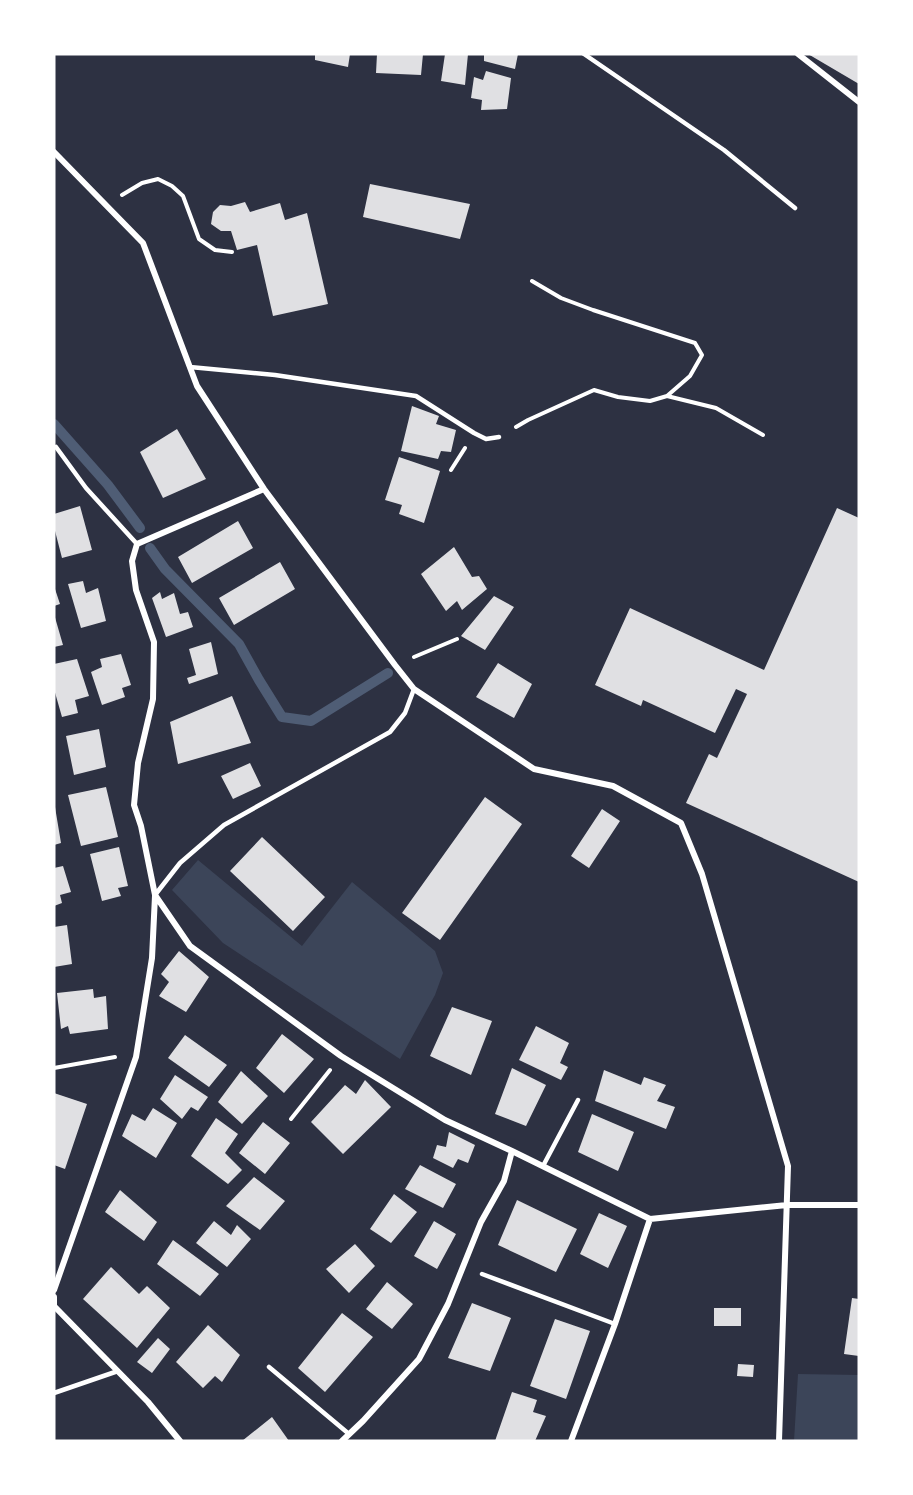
<svg xmlns="http://www.w3.org/2000/svg" width="913" height="1495" viewBox="0 0 913 1495" font-family="Karla,sans-serif">
	<style>
		.green { fill: #3c4559 }
		.lines { fill: none; stroke-linecap: round; stroke-linejoin: round }
		.stream { stroke: #4f5d75; stroke-width: 10 }
		.building { fill: #e0e0e3 }
		.path { stroke: #fff; stroke-width: 4 }
		.service { stroke: #fff; stroke-width: 4.5 }
		.minor { stroke: #fff; stroke-width: 6 }
	</style>
	<rect width="100%" height="100%" fill="#2d3142"/>
	<path class="green" d="M198,860L302,946L352,882L435,951L443,973L435,995L400,1059L223,943L172,890Z
		M798,1374L859,1375V1441H794Z"/>
	<g class="lines">
		<path class="stream" d="M54,424L108,485L140,528
			M150,548L165,569L239,644L259,680L282,717L311,721L388,673"/>
	</g>
	<path class="building" d="M315,54H350L348,67L315,60Z
		M377,54H423L421,75L376,73Z
		M445,54H468L465,85L441,81Z
		M484,54H518L515,69L484,61Z
		M808,54H859V84Z
		M486,71L511,78L507,109L481,110L482,100L471,98L474,77L483,80Z
		M370,184L470,204L460,239L363,217Z
		M245,202L250,212L280,203L285,220L307,213L328,304L273,316L257,245L237,250L231,231H221L211,224L213,212L220,205L231,206Z
		M412,406L439,416L436,424L456,430L451,452L441,451L438,459L401,451Z
		M177,429L206,479L163,498L140,452Z
		M399,457L440,471L424,523L399,514L402,505L385,500Z
		M80,506L92,550L62,558L54,527V514Z
		M837,508L859,518V882L686,803L709,754L717,758L747,694L736,689L715,733L643,700L641,706L595,685L630,608L764,670Z
		M238,521L253,548L192,583L178,557Z
		M454,547L472,577L479,576L487,589L462,610L457,601L446,611L421,574Z
		M280,562L295,589L234,625L219,598Z
		M83,581L86,593L98,588L106,621L81,628L68,584Z
		M54,586L60,604L54,606Z
		M160,592L162,599L174,593L180,614L188,612L193,627L166,637L152,598Z
		M494,596L514,607L485,650L461,636Z
		M54,614L63,645L54,647Z
		M211,642L218,674L189,684L187,678L196,675L189,649Z
		M121,654L131,685L122,688L125,697L102,705L91,672L102,667L100,659Z
		M77,659L89,696L75,700L78,713L62,717L54,689V664Z
		M498,663L532,684L514,718L476,697Z
		M232,696L251,743L178,764L170,722Z
		M99,729L106,767L74,775L66,736Z
		M250,763L261,786L233,799L221,776Z
		M106,787L118,837L81,846L68,795Z
		M485,797L522,824L440,940L402,913Z
		M54,807H55L61,843L54,845Z
		M602,809L620,821L589,868L571,856Z
		M262,837L325,897L293,931L230,871Z
		M119,847L128,886L118,888L121,896L102,901L90,854Z
		M63,866L71,892L60,895L62,903L54,906V868Z
		M67,925L72,964L54,967V927Z
		M179,951L209,977L186,1012L159,996L169,982L161,974Z
		M93,989L94,998L106,996L108,1029L70,1034L68,1026L61,1029L57,993Z
		M452,1007L492,1021L471,1075L430,1056Z
		M536,1026L569,1043L560,1063L568,1067L561,1080L519,1060Z
		M282,1034L314,1059L284,1093L256,1068Z
		M185,1035L227,1065L209,1087L168,1058Z
		M512,1068L546,1085L526,1126L495,1114Z
		M604,1070L641,1085L644,1077L666,1085L657,1101L675,1107L666,1129L595,1101Z
		M241,1071L268,1096L242,1124L218,1102Z
		M175,1075L208,1097L198,1111L191,1107L182,1119L160,1099Z
		M365,1080L391,1107L343,1154L311,1122L345,1085L356,1094Z
		M54,1093L87,1104L65,1169L54,1165Z
		M153,1108L177,1123L156,1158L122,1136L132,1114L145,1121Z
		M592,1114L634,1132L618,1171L578,1152Z
		M216,1118L238,1134L225,1153L242,1170L228,1184L191,1156Z
		M263,1122L290,1143L265,1174L239,1153Z
		M449,1132L475,1145L468,1163L458,1159L453,1168L433,1158L437,1145L446,1147Z
		M420,1165L456,1184L443,1208L405,1189Z
		M254,1177L285,1201L260,1230L226,1206Z
		M120,1190L157,1222L144,1241L105,1212Z
		M394,1194L417,1212L391,1243L370,1229Z
		M517,1200L577,1229L556,1272L498,1245Z
		M599,1213L627,1226L608,1268L580,1254Z
		M214,1221L231,1235L237,1225L251,1239L227,1267L196,1243Z
		M434,1221L456,1234L437,1269L414,1256Z
		M173,1240L219,1274L200,1296L157,1264Z
		M355,1244L375,1266L349,1293L326,1269Z
		M111,1267L139,1294L147,1286L170,1308L137,1348L83,1299Z
		M387,1282L413,1304L392,1329L366,1309Z
		M852,1298L859,1299V1356L844,1354Z
		M472,1303L511,1318L490,1371L448,1358Z
		M714,1308H741V1326H714Z
		M342,1313L373,1337L325,1392L298,1368Z
		M555,1319L590,1331L566,1399L530,1386Z
		M208,1325L240,1355L222,1382L215,1376L203,1388L176,1362Z
		M158,1338L170,1349L152,1373L137,1362Z
		M738,1364L754,1365L753,1377L737,1376Z
		M512,1392L537,1400L533,1412L546,1416L535,1441H495Z
		M272,1417L289,1441H242Z"/>
	<g class="lines">
		<path class="path" d="M122,195L142,183L158,179L172,186L183,196L199,239L215,250L232,252
			M667,396L716,408L763,435
			M516,427L528,420L594,390L618,397L650,401L667,396L690,376L702,355L695,343L593,310L561,298L532,281
			M451,470L465,448
			M414,657L457,639
			M54,1068L115,1057
			M291,1119L330,1070"/>
		<path class="service" d="M584,54L724,150L795,208
			M190,367L275,375L416,396L474,433L486,439L499,437
			M56,447L86,488L137,544
			M155,895L180,863L224,825L390,732L405,713L414,689
			M543,1166L578,1100
			M482,1274L615,1324
			M269,1367L349,1434
			M54,1393L118,1371"/>
		<path class="minor" d="M798,54L859,102
			M54,152L143,243L197,386L264,489L395,665L414,689L534,769L613,786L681,823L702,874L788,1166L779,1441
			M264,489L137,544L132,561L136,590L154,642L153,699L138,763L134,805L141,826L155,895L190,946L341,1056L445,1120L512,1151L650,1219
			M54,1290L136,1057L152,958L155,896
			M54,1297V1306L148,1402L180,1441
			M342,1441L363,1421L419,1359L448,1304L481,1222L504,1181L512,1151
			M571,1441L615,1324L650,1219L787,1205H859"/>
	</g>
	<rect width="913" height="1495" fill="none" stroke="#ffffff" stroke-width="111"/>
</svg>
